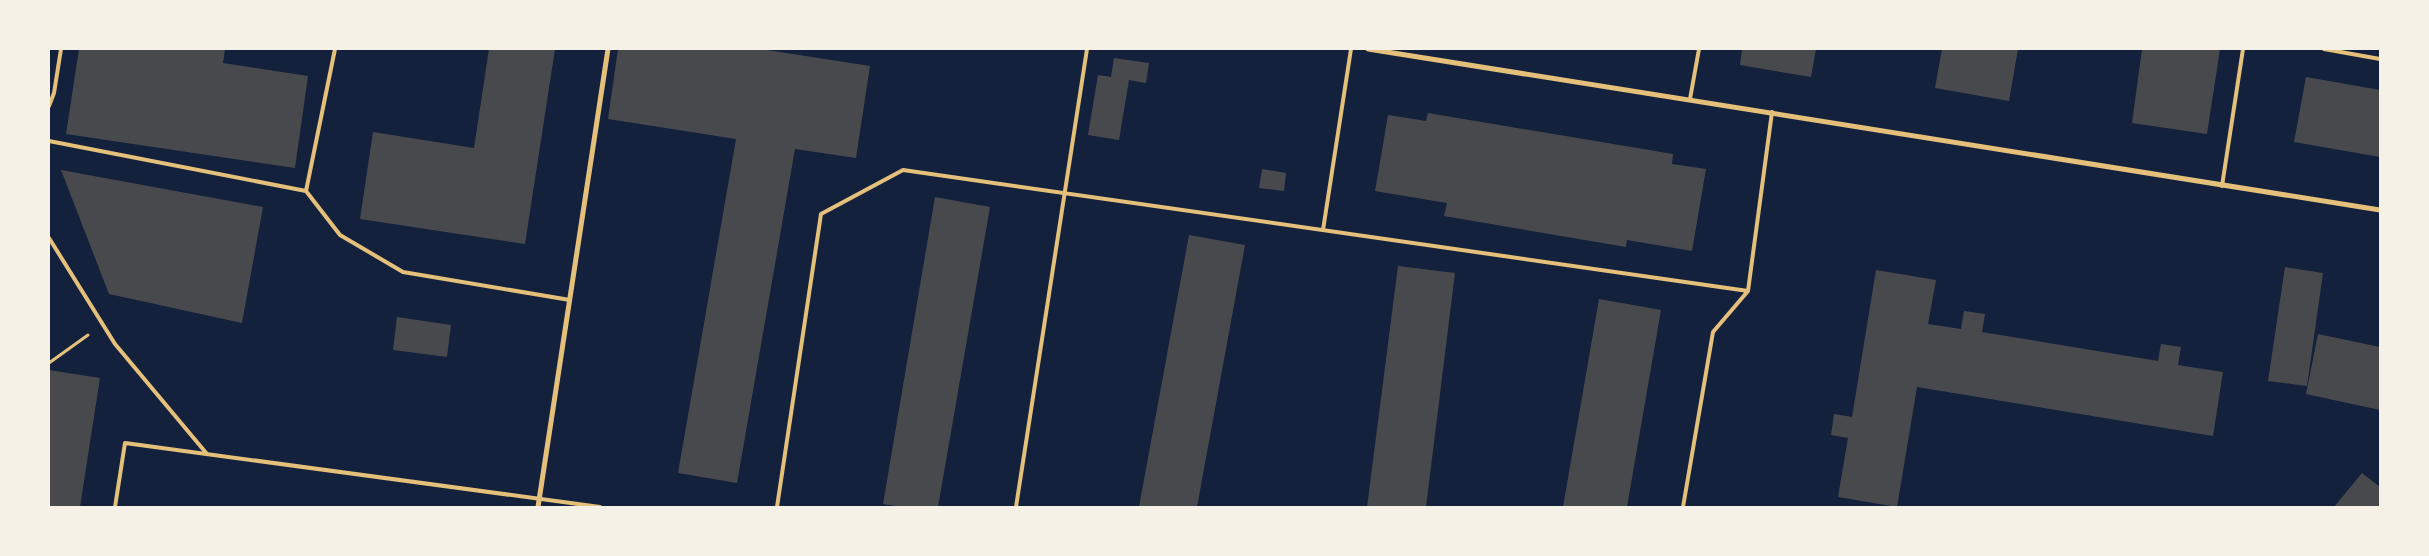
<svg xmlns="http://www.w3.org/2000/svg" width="2429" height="556" viewBox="0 0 2429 556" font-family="'Open Sans',sans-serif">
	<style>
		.building { fill: #48494c }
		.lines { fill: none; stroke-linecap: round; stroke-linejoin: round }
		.path { stroke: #e5c07b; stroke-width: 3 }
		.service { stroke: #e5c07b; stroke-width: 4 }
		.minor { stroke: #e5c07b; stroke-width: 5 }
	</style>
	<rect width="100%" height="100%" fill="#14213d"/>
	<path class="building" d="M79,49H225L223,63L308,76L295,168L66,134Z
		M489,49H555L525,244L360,219L373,132L474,148Z
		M618,49H761L870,66L856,158L795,149L737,483L678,473L736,139L608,119Z
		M1742,49H1816L1811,77L1740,65Z
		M1942,49H2018L2009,101L1935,88Z
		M2142,49H2220L2207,134L2132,123Z
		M1114,58L1149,63L1146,83L1129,80L1119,140L1088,135L1098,75L1111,77Z
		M2306,77L2380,90V157L2294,142Z
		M1428,113L1673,154L1672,164L1706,169L1692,251L1627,240L1626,247L1444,216L1447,203L1375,191L1388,115L1426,121Z
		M1262,169L1286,173L1284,191L1259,188Z
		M61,170L263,207L242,323L109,294Z
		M935,197L990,207L938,507H902L883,504Z
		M1189,235L1245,245L1197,507H1139Z
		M1398,266L1455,273L1426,507H1367Z
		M2285,267L2323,273L2307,386L2268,381Z
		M1876,270L1936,280L1928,324L1961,329L1964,311L1985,314L1982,332L2158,361L2161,344L2181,347L2178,365L2223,372L2213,436L1917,387L1897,507L1838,497L1848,438L1831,435L1834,414L1852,417Z
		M1599,299L1661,310L1627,507H1563Z
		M397,317L451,325L447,357L393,350Z
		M2318,334L2380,347V410L2306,394Z
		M49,370L100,378L80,507H49Z
		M2362,473L2380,487V507H2334Z"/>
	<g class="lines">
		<path class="path" d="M49,363L88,335"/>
		<path class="service" d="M2324,49L2380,59
			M1690,99L1699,49
			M49,106L54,93L61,49
			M49,141L306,191L340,235L403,272L570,300
			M2222,186L2243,49
			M306,191L335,49
			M1323,230L1351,49
			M49,238L115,344L207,454
			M115,507L125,443L600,507
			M777,507L821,214L903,170L1748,291
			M1016,507L1087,49
			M1683,507L1713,332L1748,291L1772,112"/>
		<path class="minor" d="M1368,49L2380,210
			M538,507L608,49"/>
	</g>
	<rect width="2429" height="556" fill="none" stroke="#f6f1e7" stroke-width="100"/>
</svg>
